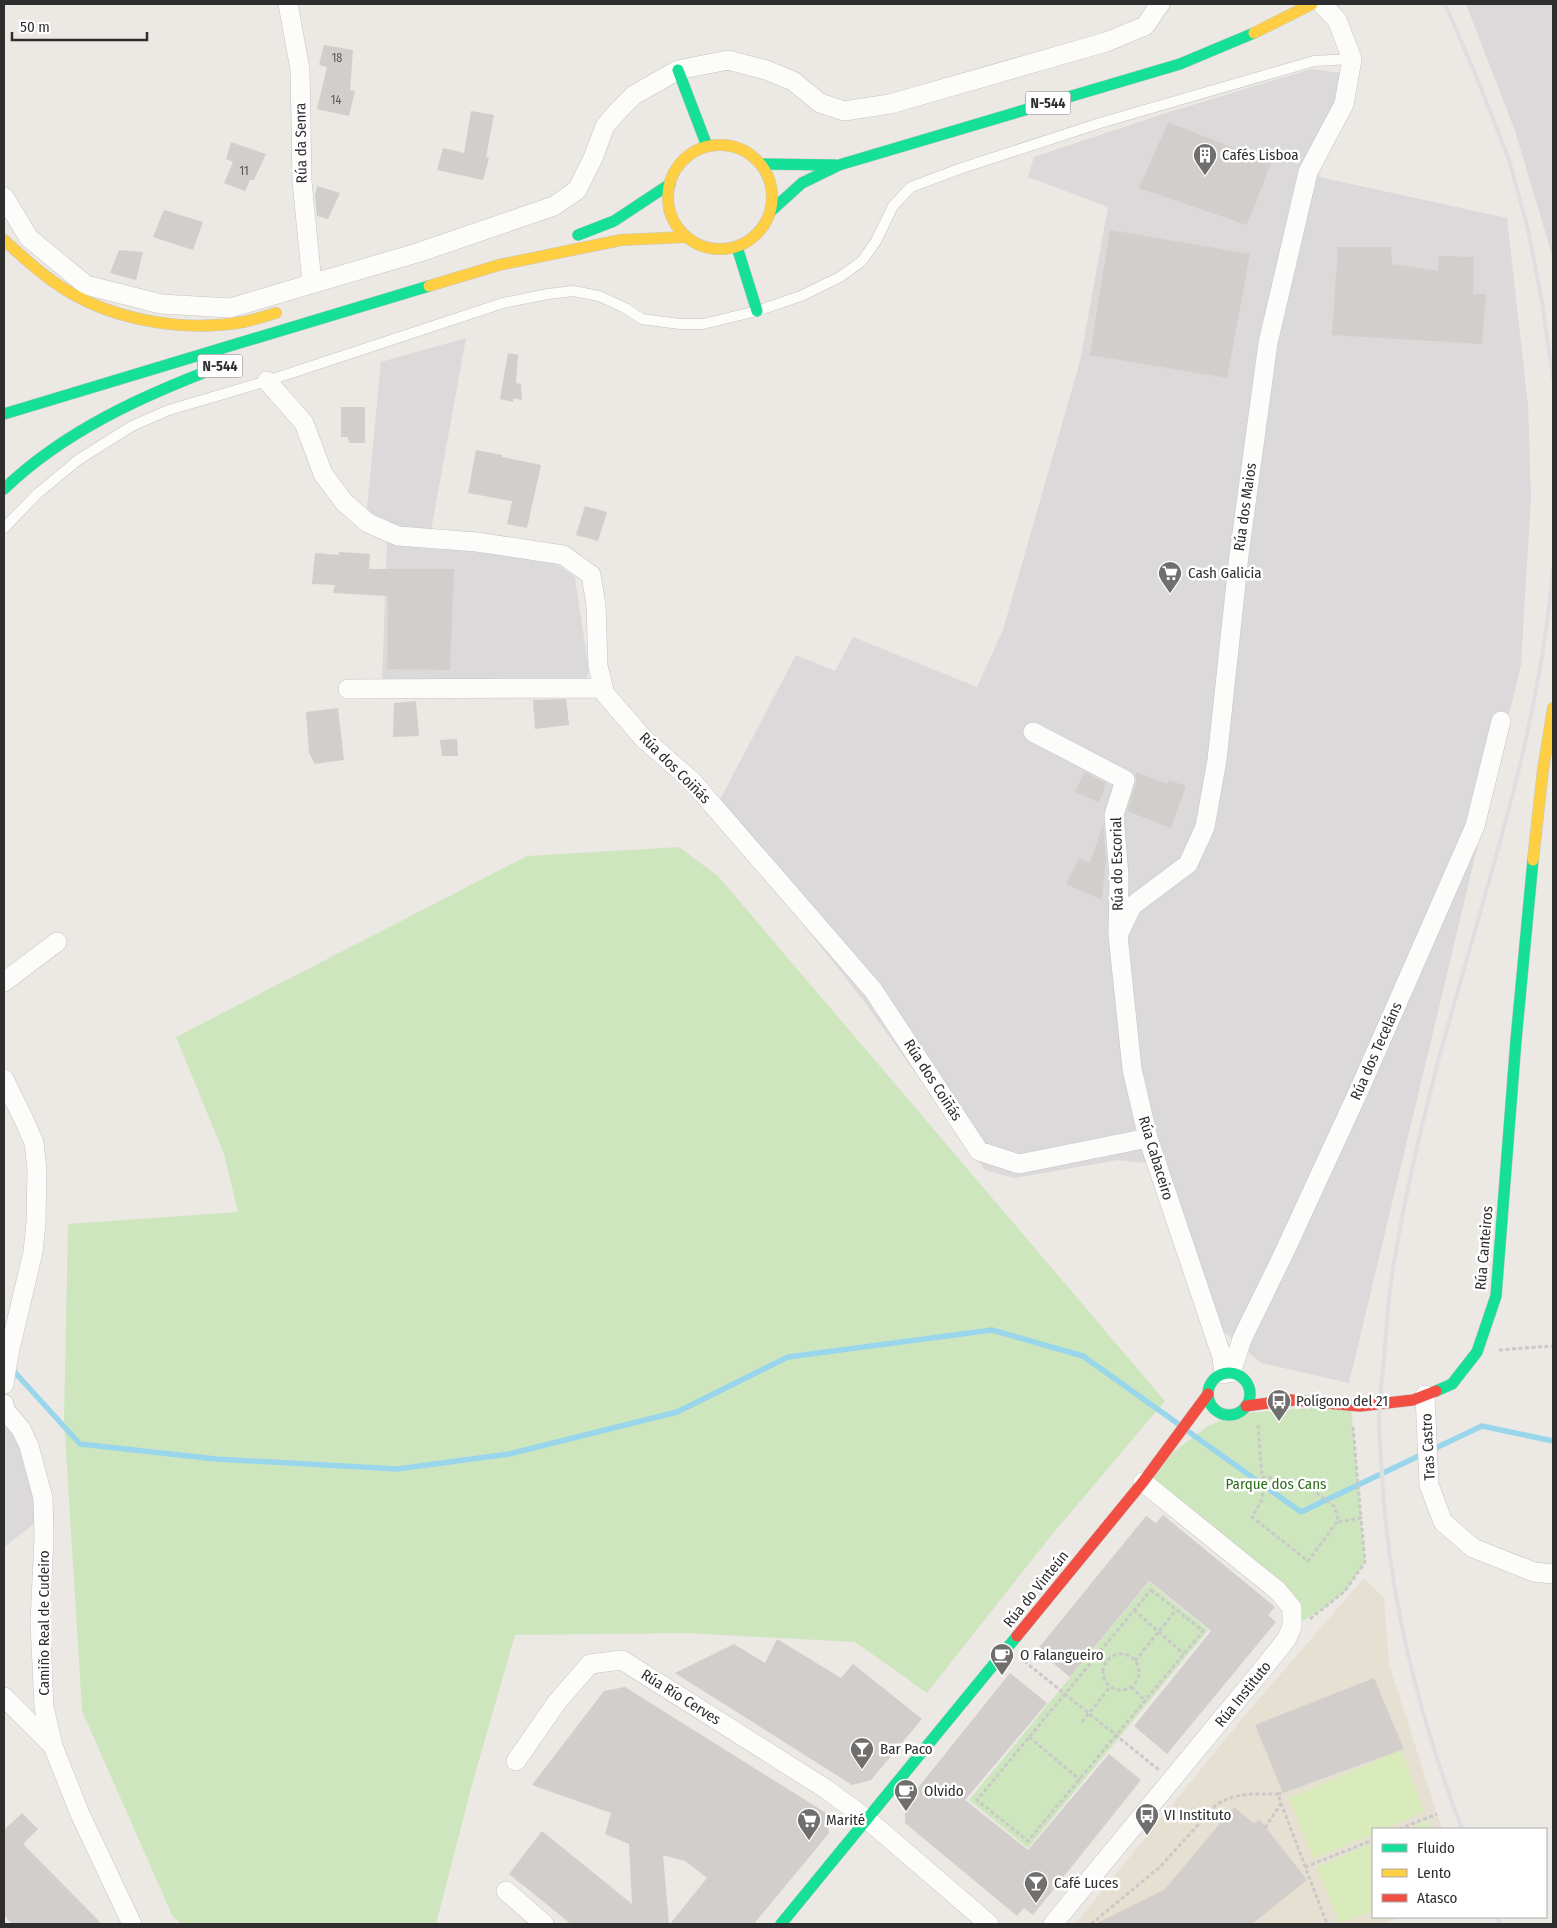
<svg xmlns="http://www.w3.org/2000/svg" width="1557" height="1928" viewBox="0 0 1557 1928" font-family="'Fira Sans Condensed',sans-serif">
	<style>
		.industrial { fill: #dcd9db }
		.education { fill: #e6e0d3 }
		.green { fill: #cee6be }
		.pitch { fill: #d9eabb }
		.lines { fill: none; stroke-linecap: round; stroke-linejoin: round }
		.stream { stroke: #99d6ec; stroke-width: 5.5 }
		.building { fill: #d1cecb }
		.lane-casing { stroke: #c5c4c5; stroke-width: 11 }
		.street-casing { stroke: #c5c4c5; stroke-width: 20 }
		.fast-casing { stroke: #c5c4c5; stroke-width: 12 }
		.slow-casing { stroke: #c5c4c5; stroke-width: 12 }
		.jam-casing { stroke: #c5c4c5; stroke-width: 12 }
		.path { stroke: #c9c9c8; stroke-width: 3; stroke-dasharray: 4 2.5; stroke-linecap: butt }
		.lane { stroke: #fcfcfb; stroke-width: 10 }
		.street { stroke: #fcfcfb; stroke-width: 19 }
		.fast { stroke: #16e098; stroke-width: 11 }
		.slow { stroke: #ffcf43; stroke-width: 11 }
		.jam { stroke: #f24e42; stroke-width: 11 }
		.rail { stroke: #dfdfe1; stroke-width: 4 }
		.labels { text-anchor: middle; stroke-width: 5; stroke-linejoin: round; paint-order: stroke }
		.number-label { font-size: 12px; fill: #585857 }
		.shield { fill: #fff; stroke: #6d6d6d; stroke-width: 1 }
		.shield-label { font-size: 14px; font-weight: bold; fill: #2e2e2e }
		.street-label { font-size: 15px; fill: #2e2e2e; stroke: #fff }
		.poi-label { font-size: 15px; fill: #2e2e2e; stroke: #fff; text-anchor: start }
		.park-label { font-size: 15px; fill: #2c6e1b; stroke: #fff }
	</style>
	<rect width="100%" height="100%" fill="#ece8e4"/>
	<path class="industrial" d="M1466,4H1553V258L1515,131Z
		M1311,69L1357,75L1320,159L1319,177L1507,218L1528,405L1531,498L1521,665L1349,1383L1261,1363L1221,1329L1146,1163L1118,1160L1014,1178L985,1170L866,1004L714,811L796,655L835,671L853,637L977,687L1003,630L1080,361L1108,207L1028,177L1034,157L1163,114Z
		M466,338L430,536L366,518L381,362Z
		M387,543L431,549L486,551L550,560L575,577L589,671L586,681H382Z
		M4,1416L19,1439L38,1521L4,1547Z"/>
	<path class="education" d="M1364,1578L1384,1598L1389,1664L1442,1829H1373V1917H1400L1383,1924H1075L1246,1714Z"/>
	<path class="green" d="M679,847L718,876L1165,1401L1050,1537L927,1693L855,1642L687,1633L515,1635L473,1781L436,1924H182L173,1917L82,1711L64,1419L68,1224L238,1212L224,1154L176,1037L527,856Z
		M1351,1405L1365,1562L1345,1591L1326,1607L1292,1627V1608L1143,1482L1176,1450L1208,1426L1236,1414Z
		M1149,1582L1208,1630L1028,1848L969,1800Z"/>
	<path class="pitch" d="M1401,1750L1424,1812L1384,1829H1373V1834L1313,1859L1289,1798Z
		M1426,1821L1429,1829H1406Z
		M1373,1843V1911L1340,1923L1316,1867Z"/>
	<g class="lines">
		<path class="stream" d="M10,1367L80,1444L216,1459L397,1469L509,1454L677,1412L788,1357L992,1330L1083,1356L1177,1423
			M1189,1432L1301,1512L1482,1426L1553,1441"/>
	</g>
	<path class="building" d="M324,45L353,50L350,90L355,91L349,116L317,109L327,67L319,65Z
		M471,111L494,115L486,157L489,158L483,180L437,170L443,148L464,153Z
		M1168,122L1271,163L1247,225L1139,188Z
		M231,142L266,154L254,180H250L245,191L224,183L233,162L226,159Z
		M317,186L340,193L328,219L317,216L315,195Z
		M164,210L203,222L193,250L153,237Z
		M1110,230L1250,254L1227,378L1090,355Z
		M1338,247H1391L1392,264L1438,271L1439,256L1474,257L1473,294H1486L1482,344L1332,335Z
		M119,250L143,252L136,280L110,273Z
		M508,353L518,355L516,383L521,384L522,400L514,398L513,402L500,399Z
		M341,407H365V443H349L348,437H341Z
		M476,450L502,455V457L541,465L527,528L507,524L512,501L468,493Z
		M585,506L607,512L598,541L576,535Z
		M339,552L370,554L369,569H454L450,670L387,669L388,596L333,593L335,585L312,584L315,553L339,555Z
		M566,699L569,725L535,729L533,700Z
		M416,701L419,736L393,737L394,703Z
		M338,708L344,760L315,764L309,753L306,712Z
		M457,739L458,756H442L440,740Z
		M1084,772L1106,783L1099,802L1075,792Z
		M1136,772L1167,784L1169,780L1186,786L1171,828L1127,811L1136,783Z
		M1103,824L1106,860L1102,900L1066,884L1079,858L1090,863Z
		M1163,1515L1275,1607L1268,1615L1276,1622L1167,1754L1134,1726L1211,1631L1149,1581L1070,1677L1037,1650L1146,1516L1156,1523Z
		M777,1639L841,1678L853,1664L922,1719L871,1780L852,1785L675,1673L734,1644L765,1663Z
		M1010,1673L1047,1703L965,1800L1028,1850L1109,1754L1141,1780L1033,1915L1024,1908L1017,1916L905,1823V1804Z
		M1374,1678L1404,1749L1283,1793L1255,1725Z
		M625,1687L826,1813L829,1833L754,1924H670L707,1878L685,1861L663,1855L669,1924H571L509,1874L542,1831L632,1904L629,1844L605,1834L611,1813L532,1785L604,1691Z
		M1234,1807L1253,1823L1260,1820L1307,1880L1252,1924H1095L1164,1890Z
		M22,1813L38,1829L23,1844L102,1924H12L4,1915V1830Z"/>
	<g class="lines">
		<g class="lane-casing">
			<path id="lane" d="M4,528L37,494L78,460L132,426L169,410L267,381L503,303L548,294L573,291L599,296L625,308L642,319L680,324H703L757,311L801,296L840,277L862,261L876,241L893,206L911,187L962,168L1100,123L1314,61L1352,59"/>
		</g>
		<g class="street-casing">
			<path id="street" d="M288,4L300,69L302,181L312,283
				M4,197L29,238L86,285L161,304L230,308L420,252L554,206L577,190L593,158L605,126L619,110L634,95L678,70L728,60L766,70L793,81L820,103L844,111L890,104L1106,42L1145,26L1160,4
				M267,381L304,423L323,474L344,502L368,523L398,536L477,542L563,555L591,575L596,605L598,666L605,694L644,739L692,781L873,990L979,1151L1019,1164L1148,1138
				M348,689L603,688
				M1033,732L1125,780L1114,815L1119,876L1118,935L1132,1069L1148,1138L1222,1357L1224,1374
				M1118,935L1132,906L1188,864L1205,827L1217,760L1239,555L1268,343L1308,172L1344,104L1352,59L1337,20L1322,4
				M4,982L57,942
				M4,1079L25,1122L34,1143L37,1169L36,1223L33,1252L9,1353L4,1384
				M1231,1373L1242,1339L1283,1255L1360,1088L1475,826L1501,721
				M1425,1395L1429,1485L1443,1522L1473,1548L1534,1572L1553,1574
				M4,1404L5,1410L21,1429L29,1446L43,1498L44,1537L40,1622L44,1707L53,1746L80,1814L132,1924
				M4,1697L52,1745
				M516,1761L557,1702L590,1664L622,1660L826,1789L868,1820L989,1924
				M506,1891L544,1924
				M1053,1924L1257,1676L1286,1640L1292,1627V1608L1278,1591L1143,1482"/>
		</g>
		<g class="fast-casing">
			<path id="fast" d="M678,70L707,146
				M761,164L835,165
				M771,211L802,183L839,165L1180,64L1254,33
				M578,235L614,221L670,184
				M737,247L757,311
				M4,414L429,286
				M4,489C64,431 144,395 221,366
				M1208 1394a21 21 0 1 1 42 0a21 21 0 1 1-42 0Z
				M1436,1391L1452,1384L1477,1352L1496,1296L1516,1040L1533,860
				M781,1924L1017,1636"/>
		</g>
		<g class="slow-casing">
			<path id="slow" d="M1254,33L1312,4
				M668 197a52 52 0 1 1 104 0a52 52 0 1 1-104 0Z
				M4,240C24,258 43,276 66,290C116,321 185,332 243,322C254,320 265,316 276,313
				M429,286L499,265L621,240L686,237
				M1533,860L1543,770L1553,708"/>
		</g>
		<g class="jam-casing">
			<path id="jam" d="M1246,1406L1291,1400L1360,1406L1413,1400L1436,1391
				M1017,1636L1143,1482L1208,1394"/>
		</g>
		<path class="path" d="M1499,1350L1553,1346
			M1258,1425L1262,1477L1301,1481L1334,1506L1338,1516L1337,1522L1308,1561L1252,1517L1263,1498L1262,1477
			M1353,1427L1361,1518
			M1151,1590L1203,1631L1028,1841L977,1800Z
			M1134,1610L1184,1654
			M1310,1619L1345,1591L1365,1562L1361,1518L1337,1522
			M1103 1672a18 18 0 1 1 36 0a18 18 0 1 1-36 0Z
			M1024,1661L1159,1770
			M1135,1661L1176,1610
			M1131,1687L1146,1701
			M1082,1722L1110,1687
			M1029,1737L1080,1780
			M1281,1803L1327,1924
			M1265,1828L1281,1803L1278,1794L1283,1792
			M1399,1829L1437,1814
			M1305,1867L1373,1840
			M1091,1924L1160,1867L1216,1805C1235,1792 1256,1794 1278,1794"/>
		<use href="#lane" class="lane"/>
		<use href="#street" class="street"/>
		<use href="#fast" class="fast"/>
		<use href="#slow" class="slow"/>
		<use href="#jam" class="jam"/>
		<path class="rail" d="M1445,4L1475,73L1509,160L1528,229L1542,302L1553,378
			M1462,1829C1418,1714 1389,1599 1382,1476C1381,1457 1379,1437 1379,1418C1380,1394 1383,1370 1385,1347C1387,1323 1388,1299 1392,1276C1402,1207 1418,1140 1435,1073C1479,906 1539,741 1553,568
			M1497,1917L1500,1924"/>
	</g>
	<defs>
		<g id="building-pin" transform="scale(1.25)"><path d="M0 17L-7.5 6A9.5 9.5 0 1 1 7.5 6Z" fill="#706f6e" stroke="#fff"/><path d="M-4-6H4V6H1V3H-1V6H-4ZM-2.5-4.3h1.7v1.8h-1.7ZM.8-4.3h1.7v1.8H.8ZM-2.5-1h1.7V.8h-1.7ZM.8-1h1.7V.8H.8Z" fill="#fff"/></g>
		<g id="supermarket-pin" transform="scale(1.25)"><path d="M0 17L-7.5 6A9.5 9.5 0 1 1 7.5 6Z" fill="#706f6e" stroke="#fff"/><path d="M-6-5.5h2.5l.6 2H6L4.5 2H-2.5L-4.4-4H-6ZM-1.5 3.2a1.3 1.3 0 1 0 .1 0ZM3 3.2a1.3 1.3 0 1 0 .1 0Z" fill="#fff"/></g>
		<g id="bus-pin" transform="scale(1.25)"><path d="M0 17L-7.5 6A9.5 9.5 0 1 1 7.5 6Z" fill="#706f6e" stroke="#fff"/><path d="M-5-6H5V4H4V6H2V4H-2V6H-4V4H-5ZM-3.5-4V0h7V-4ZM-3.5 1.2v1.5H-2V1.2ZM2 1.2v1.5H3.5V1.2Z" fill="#fff"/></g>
		<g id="cafe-pin" transform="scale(1.25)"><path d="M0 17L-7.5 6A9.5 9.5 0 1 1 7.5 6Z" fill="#706f6e" stroke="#fff"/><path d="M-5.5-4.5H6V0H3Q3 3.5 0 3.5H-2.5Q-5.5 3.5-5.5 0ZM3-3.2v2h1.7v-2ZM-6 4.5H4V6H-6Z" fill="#fff"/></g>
		<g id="bar-pin" transform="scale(1.25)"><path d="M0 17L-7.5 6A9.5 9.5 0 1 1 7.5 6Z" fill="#706f6e" stroke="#fff"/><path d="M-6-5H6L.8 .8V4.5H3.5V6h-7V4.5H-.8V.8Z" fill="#fff"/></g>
	</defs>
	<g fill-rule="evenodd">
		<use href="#building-pin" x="1205" y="155"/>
		<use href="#supermarket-pin" x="1170" y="573"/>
		<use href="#bus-pin" x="1279" y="1401"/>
		<use href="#cafe-pin" x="1002" y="1655"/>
		<use href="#bar-pin" x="862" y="1749"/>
		<use href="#cafe-pin" x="906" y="1791"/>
		<use href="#bus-pin" x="1147" y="1815"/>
		<use href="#supermarket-pin" x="809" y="1820"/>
		<use href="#bar-pin" x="1036" y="1883"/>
	</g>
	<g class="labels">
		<g class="number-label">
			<text x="337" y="62">18</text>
			<text x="336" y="104">14</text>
			<text x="244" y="175">11</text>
		</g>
		<g class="shield">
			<rect x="1025.5" y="91.5" width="45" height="23" rx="4"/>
			<rect x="197.5" y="354.5" width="45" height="23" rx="4"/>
		</g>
		<g class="shield-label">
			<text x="1048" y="108">N-544</text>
			<text x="220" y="371">N-544</text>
		</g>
		<g class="street-label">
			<text transform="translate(301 143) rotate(-91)" y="5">Rúa da Senra</text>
			<text transform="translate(1245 507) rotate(-82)" y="5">Rúa dos Maios</text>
			<text transform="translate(675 768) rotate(45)" y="5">Rúa dos Coiñás</text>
			<text transform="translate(1117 864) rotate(-91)" y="5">Rúa do Escorial</text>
			<text transform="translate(1376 1051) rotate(-66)" y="5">Rúa dos Teceláns</text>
			<text transform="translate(933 1080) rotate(57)" y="5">Rúa dos Coiñás</text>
			<text transform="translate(1156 1158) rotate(73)" y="5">Rúa Cabaceiro</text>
			<text transform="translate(1484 1248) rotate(-85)" y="5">Rúa Canteiros</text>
			<text transform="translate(1428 1447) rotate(-93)" y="5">Tras Castro</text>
			<text transform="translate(1036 1589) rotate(-51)" y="5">Rúa do Vinteún</text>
			<text transform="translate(44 1623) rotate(-90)" y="5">Camiño Real de Cudeiro</text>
			<text transform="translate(1243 1694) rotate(-51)" y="5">Rúa Instituto</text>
			<text transform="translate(681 1697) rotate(32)" y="5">Rúa Río Cerves</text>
		</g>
		<g class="poi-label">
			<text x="1222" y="160">Cafés Lisboa</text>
			<text x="1188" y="578">Cash Galicia</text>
			<text x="1296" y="1406">Polígono del 21</text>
			<text x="1020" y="1660">O Falangueiro</text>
			<text x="880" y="1754">Bar Paco</text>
			<text x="924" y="1796">Olvido</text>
			<text x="1164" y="1820">VI Instituto</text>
			<text x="826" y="1825">Marité</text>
			<text x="1054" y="1888">Café Luces</text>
		</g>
		<g class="park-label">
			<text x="1276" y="1489">Parque dos Cans</text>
		</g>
	</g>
	<rect width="1557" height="1928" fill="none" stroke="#2e2e2e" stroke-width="10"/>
	<rect x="1372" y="1828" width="175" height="90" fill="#ffffff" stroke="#ababab"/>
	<rect x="1382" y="1844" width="25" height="8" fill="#16e098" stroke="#ababab"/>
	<text x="1417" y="1853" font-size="15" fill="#2e2e2e">Fluido</text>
	<rect x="1382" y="1869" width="25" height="8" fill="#ffcf43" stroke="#ababab"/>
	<text x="1417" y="1878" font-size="15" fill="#2e2e2e">Lento</text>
	<rect x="1382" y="1894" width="25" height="8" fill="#f24e42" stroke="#ababab"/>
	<text x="1417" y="1903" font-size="15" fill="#2e2e2e">Atasco</text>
	<path d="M12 32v8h135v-8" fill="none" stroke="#2e2e2e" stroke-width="2.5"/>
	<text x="20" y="32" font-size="15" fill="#2e2e2e" stroke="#ffffff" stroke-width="4" paint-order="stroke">50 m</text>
</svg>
